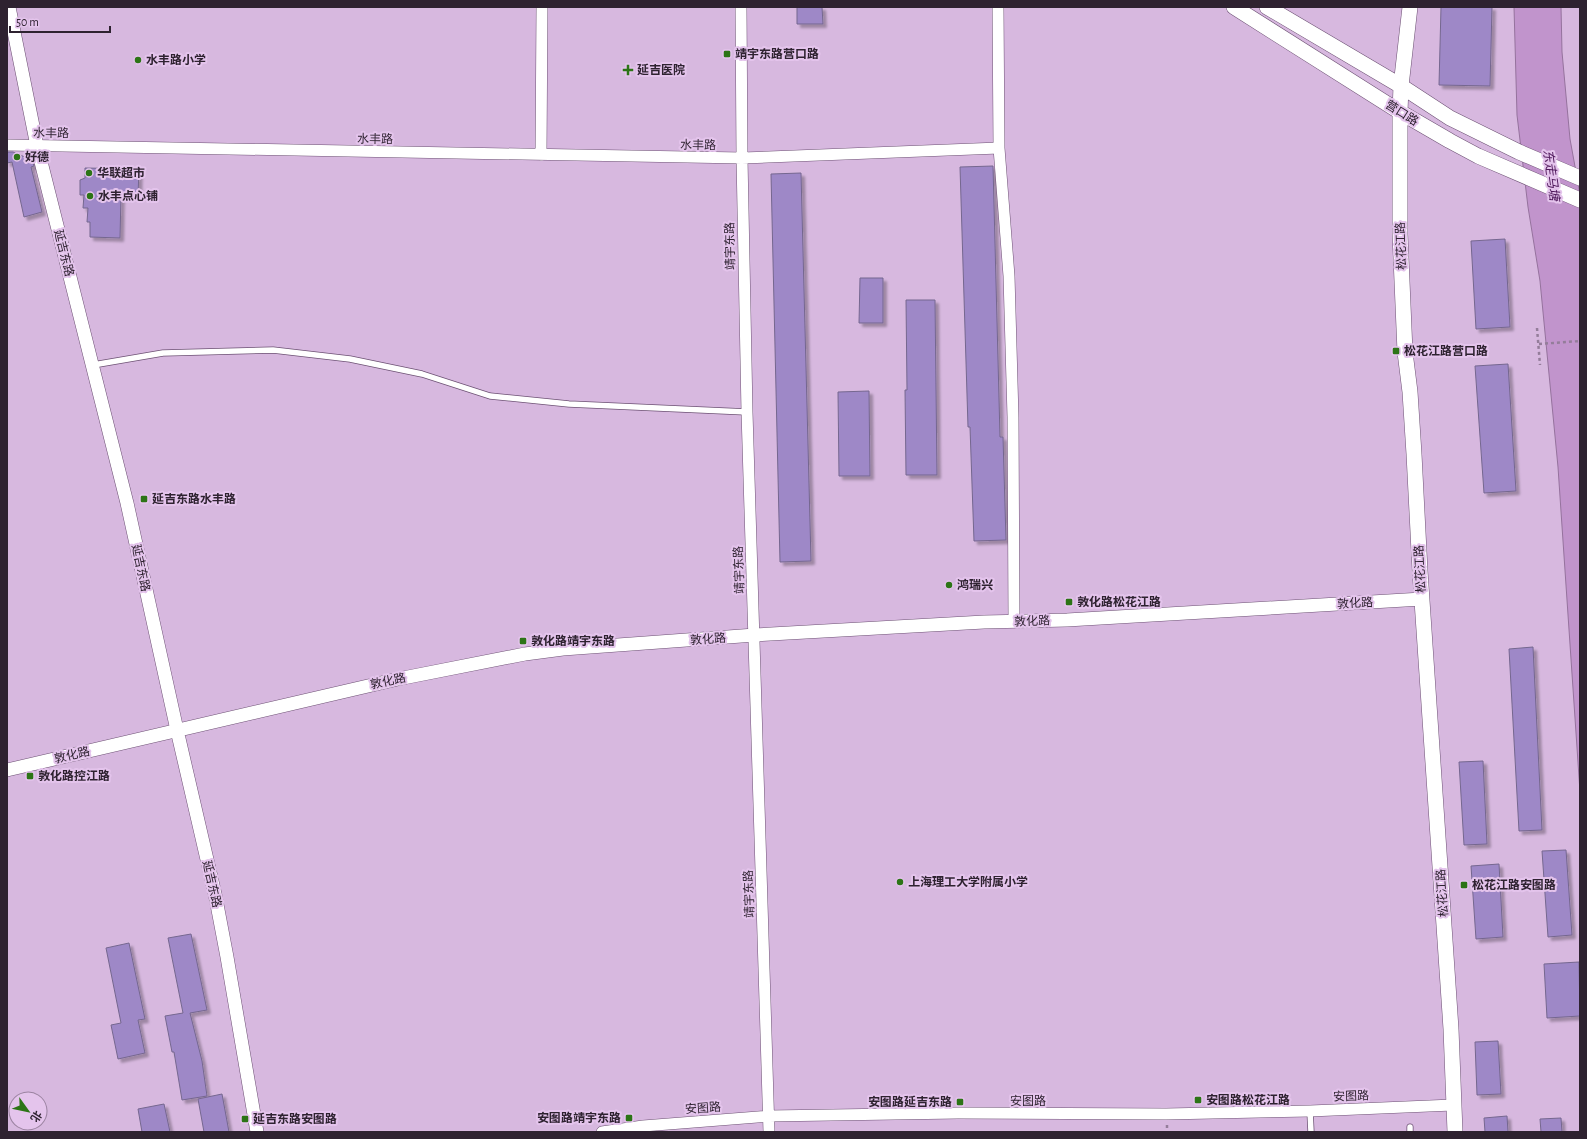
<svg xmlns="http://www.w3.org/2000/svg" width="1587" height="1139" viewBox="0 0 1587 1139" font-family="'Alegreya Sans','Noto Sans SC',sans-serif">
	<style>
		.water { fill: #c194cc; stroke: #95729d }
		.building { fill: #9e88c7; stroke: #75678f; filter: url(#shadow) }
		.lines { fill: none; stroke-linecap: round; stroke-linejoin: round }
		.service-casing { stroke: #6d5174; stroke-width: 7 }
		.minor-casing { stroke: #6d5174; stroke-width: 12 }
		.tertiary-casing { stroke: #6d5174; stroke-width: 14 }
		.secondary-casing { stroke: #6d5174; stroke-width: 16 }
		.path { stroke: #947d9a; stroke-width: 2.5; stroke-dasharray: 3 3; stroke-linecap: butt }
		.service { stroke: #fff; stroke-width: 5.5 }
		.minor { stroke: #fff; stroke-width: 11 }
		.tertiary { stroke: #fff; stroke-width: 13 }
		.secondary { stroke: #fff; stroke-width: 15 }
		.poi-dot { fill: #2c7416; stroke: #e4c4ec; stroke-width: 1.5 }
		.labels { text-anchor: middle; stroke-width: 4; stroke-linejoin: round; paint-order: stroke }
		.poi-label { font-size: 12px; font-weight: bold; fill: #2e2230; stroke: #e4c4ec; text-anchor: start }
		.street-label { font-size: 12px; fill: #2e2230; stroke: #e4c4ec }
		.water-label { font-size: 13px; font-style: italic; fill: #4f185b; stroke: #e4c4ec }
	</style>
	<defs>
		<filter id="shadow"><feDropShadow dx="3.5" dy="3.5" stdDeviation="1" flood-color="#0004"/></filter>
	</defs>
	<rect width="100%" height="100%" fill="#d7b8df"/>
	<path class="water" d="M1514,7H1561L1562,52L1570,139L1580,194V792L1558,467L1540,281L1528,207L1517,115Z"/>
	<path class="building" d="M797,7H822L823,24H797Z
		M1441,7H1492L1490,86L1439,85Z
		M7,152H13L32,160L34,166L31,167L42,212L24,217L12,162L7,163Z
		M993,166L1000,437H1003L1006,540L974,541L970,427H968L960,167Z
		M85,168L139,169L138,196L121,195L120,238L90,237V222H87L88,208H83L84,195H80V180L85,178Z
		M801,173L811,561L780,562L771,174Z
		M1505,239L1510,327L1476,329L1471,241Z
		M860,278H883V323H859Z
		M906,300H935L937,475H906L905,390H907Z
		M1508,364L1516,491L1484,493L1475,366Z
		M869,391L870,476H839L838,392Z
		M1533,647L1542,830L1519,831L1509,649Z
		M1483,761L1487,844L1464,845L1459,762Z
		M1566,850L1572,935L1548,937L1542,851Z
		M1499,864L1503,937L1476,939L1471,866Z
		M191,934L207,1010L190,1013L202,1061L207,1096L182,1100L174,1052H172L165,1016L183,1013L168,938Z
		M129,943L145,1019L138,1020L145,1053L118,1059L111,1025L121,1023L106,948Z
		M1579,962L1580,1016L1547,1018L1544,964Z
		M1498,1041L1501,1094L1477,1095L1475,1042Z
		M222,1094L229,1132H204L198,1099Z
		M164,1104L170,1132H142L138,1109Z
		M1507,1116L1508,1132H1485L1484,1118Z
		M1561,1118L1562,1132H1541L1540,1119Z"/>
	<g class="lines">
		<g class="service-casing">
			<path id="service" d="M93,365L163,353L273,350L350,359L422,374L490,396L569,404L747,412
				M1310,1111L1311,1132
				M1410,1127V1132"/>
		</g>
		<g class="minor-casing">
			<path id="minor" d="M741,7L742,158L747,412L769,1132
				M998,7L999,148L1009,276L1013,417L1014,621
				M7,145L742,158L999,148
				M541,155L542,7
				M602,1132L643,1126L769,1116L958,1113L1166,1114L1310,1111L1453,1105"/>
		</g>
		<g class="tertiary-casing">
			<path id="tertiary" d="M9,7L37,146L127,503L177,730L215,894L227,957L257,1132
				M7,770L398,679L525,654L563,649L755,635L984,622L1067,620L1422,599"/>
		</g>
		<g class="secondary-casing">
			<path id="secondary" d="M1234,7L1400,112L1450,141L1478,156L1580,200
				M1267,7L1401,86L1450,118L1519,152L1580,178
				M1410,7L1401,86L1400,112V234L1405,352L1410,392L1414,454L1420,571L1451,1029L1455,1132"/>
		</g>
		<path class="path" d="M1537,328L1540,365
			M1539,344L1580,341
			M1167,1125V1132"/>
		<use href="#service" class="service"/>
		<use href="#minor" class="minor"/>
		<use href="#tertiary" class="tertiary"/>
		<use href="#secondary" class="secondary"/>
	</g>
	<g class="poi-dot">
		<rect x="723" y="50" width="8" height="8" rx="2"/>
		<circle cx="138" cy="60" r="4"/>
		<path d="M626 64h4v4h4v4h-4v4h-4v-4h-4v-4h4z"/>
		<circle cx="17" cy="157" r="4"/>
		<circle cx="89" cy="173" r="4"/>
		<circle cx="90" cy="196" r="4"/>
		<rect x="1392" y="347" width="8" height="8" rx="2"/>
		<rect x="140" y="495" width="8" height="8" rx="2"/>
		<circle cx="949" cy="585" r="4"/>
		<rect x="1065" y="598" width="8" height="8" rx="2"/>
		<rect x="519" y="637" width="8" height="8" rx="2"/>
		<rect x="26" y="772" width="8" height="8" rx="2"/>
		<circle cx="900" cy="882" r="4"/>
		<rect x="1460" y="881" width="8" height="8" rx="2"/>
		<rect x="1194" y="1096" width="8" height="8" rx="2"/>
		<rect x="956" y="1098" width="8" height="8" rx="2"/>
		<rect x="625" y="1114" width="8" height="8" rx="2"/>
		<rect x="241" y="1115" width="8" height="8" rx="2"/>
	</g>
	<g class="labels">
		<g class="poi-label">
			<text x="735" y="58">靖宇东路营口路</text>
			<text x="146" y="64">水丰路小学</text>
			<text x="637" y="74">延吉医院</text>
			<text x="25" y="161">好德</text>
			<text x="97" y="177">华联超市</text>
			<text x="98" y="200">水丰点心铺</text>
			<text x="1404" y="355">松花江路营口路</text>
			<text x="152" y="503">延吉东路水丰路</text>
			<text x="957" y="589">鸿瑞兴</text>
			<text x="1077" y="606">敦化路松花江路</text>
			<text x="531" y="645">敦化路靖宇东路</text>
			<text x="38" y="780">敦化路控江路</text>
			<text x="908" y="886">上海理工大学附属小学</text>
			<text x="1472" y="889">松花江路安图路</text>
			<text x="1206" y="1104">安图路松花江路</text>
			<text x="952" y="1106" text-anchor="end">安图路延吉东路</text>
			<text x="621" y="1122" text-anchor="end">安图路靖宇东路</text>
			<text x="253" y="1123">延吉东路安图路</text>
		</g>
		<g class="street-label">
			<text transform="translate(1402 113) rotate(32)" y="4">营口路</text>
			<text transform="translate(51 133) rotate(1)" y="4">水丰路</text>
			<text transform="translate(375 139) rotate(1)" y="4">水丰路</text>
			<text transform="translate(698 145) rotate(1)" y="4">水丰路</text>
			<text transform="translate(730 246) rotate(-91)" y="4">靖宇东路</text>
			<text transform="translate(1401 246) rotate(-92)" y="4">松花江路</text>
			<text transform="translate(64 253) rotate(76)" y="4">延吉东路</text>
			<text transform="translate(141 568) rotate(78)" y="4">延吉东路</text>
			<text transform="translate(1420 569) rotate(-93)" y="4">松花江路</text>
			<text transform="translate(739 570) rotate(-92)" y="4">靖宇东路</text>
			<text transform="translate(1355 603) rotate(-3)" y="4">敦化路</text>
			<text transform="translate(1032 621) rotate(-2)" y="4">敦化路</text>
			<text transform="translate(708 639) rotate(-4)" y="4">敦化路</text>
			<text transform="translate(388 681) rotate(-12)" y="4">敦化路</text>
			<text transform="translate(72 755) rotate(-13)" y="4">敦化路</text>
			<text transform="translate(212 884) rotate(77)" y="4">延吉东路</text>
			<text transform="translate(1442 893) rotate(-94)" y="4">松花江路</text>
			<text transform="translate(749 894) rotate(-92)" y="4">靖宇东路</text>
			<text transform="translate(1351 1096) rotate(-2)" y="4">安图路</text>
			<text x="1028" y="1105">安图路</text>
			<text transform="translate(703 1108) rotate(-4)" y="4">安图路</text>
		</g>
		<g class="water-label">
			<text transform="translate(1552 175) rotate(82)" y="5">东走马塘</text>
		</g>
	</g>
	<rect width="1587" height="1139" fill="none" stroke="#2e2230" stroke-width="16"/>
	<g transform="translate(28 1111) rotate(123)"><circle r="19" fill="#e4c4ec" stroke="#9b83a1"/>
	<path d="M0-3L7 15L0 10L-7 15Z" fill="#2c7416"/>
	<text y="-6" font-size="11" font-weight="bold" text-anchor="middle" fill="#2e2230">北</text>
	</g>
	<path d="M10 26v6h100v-6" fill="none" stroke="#2e2230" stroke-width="2"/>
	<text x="16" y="26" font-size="12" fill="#2e2230" stroke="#e4c4ec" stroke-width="3" paint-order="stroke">50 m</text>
</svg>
